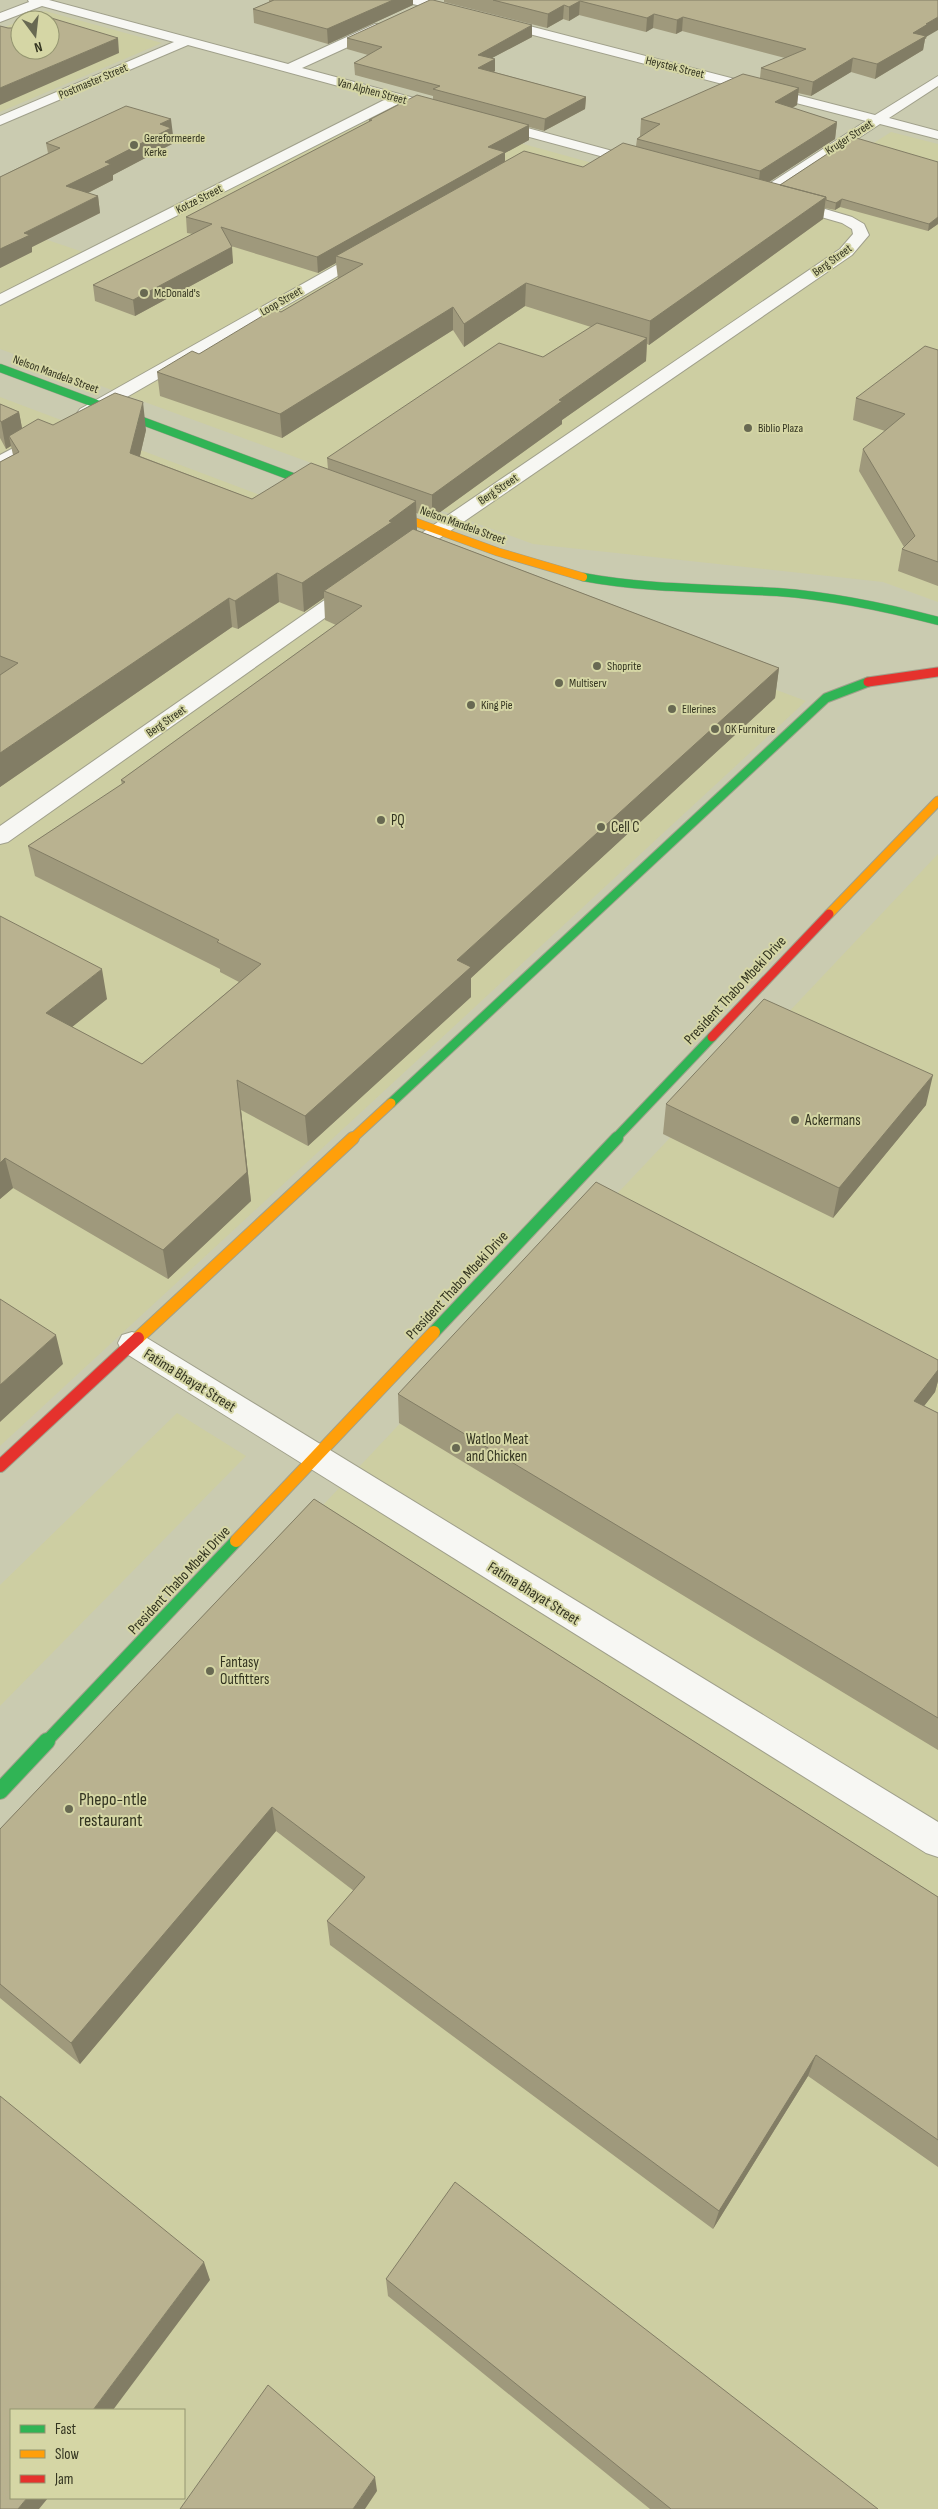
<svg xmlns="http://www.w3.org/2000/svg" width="938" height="2509" viewBox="0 0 938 2509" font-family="'Sofia Sans Condensed',sans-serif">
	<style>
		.built { fill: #cdcea2; fill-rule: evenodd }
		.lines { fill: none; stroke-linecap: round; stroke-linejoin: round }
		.street-casing { stroke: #a0a08b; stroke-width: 2 }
		.fast-far3-casing { stroke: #a0a08b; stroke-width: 9 }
		.fast-far2-casing { stroke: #a0a08b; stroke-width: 11 }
		.fast-far1-casing { stroke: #a0a08b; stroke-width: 14 }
		.fast-casing { stroke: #a0a08b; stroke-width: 18 }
		.slow-far2-casing { stroke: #a0a08b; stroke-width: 9 }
		.slow-far1-casing { stroke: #a0a08b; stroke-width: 11 }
		.slow-casing { stroke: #a0a08b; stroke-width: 14 }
		.jam-far1-casing { stroke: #a0a08b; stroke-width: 11 }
		.jam-casing { stroke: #a0a08b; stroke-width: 14 }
		.street { fill: #f7f7f3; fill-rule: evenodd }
		.fast-far3 { stroke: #30b455; stroke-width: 8 }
		.fast-far2 { stroke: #30b455; stroke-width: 9 }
		.fast-far1 { stroke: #30b455; stroke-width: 12 }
		.fast { stroke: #30b455; stroke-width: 16 }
		.slow-far2 { stroke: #ff9f0a; stroke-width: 8 }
		.slow-far1 { stroke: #ff9f0a; stroke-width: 9 }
		.slow { stroke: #ff9f0a; stroke-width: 12 }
		.jam-far1 { stroke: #e5322d; stroke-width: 9 }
		.jam { stroke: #e5322d; stroke-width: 12 }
		.wall { fill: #9f997c }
		.shaded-wall { fill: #827d65 }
		.building { fill: #b9b290; stroke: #827d65 }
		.poi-dot { fill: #686952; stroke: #d5d6a5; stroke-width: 2 }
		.labels { text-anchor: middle; stroke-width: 4; stroke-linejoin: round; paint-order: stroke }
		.far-street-label { font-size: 12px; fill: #333420; stroke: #d5d6a5 }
		.far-poi-label { font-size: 12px; fill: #333420; stroke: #d5d6a5; text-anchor: start }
		.poi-label { font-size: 15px; fill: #333420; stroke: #d5d6a5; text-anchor: start }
		.street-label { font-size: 15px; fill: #333420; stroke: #d5d6a5 }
		.near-poi-label { font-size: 18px; fill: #333420; stroke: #d5d6a5; text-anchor: start }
	</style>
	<rect width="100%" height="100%" fill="#cacbb0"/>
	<path class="built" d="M45,11L162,43L0,112V29L20,21V50H50V20H22Z
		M393,108L767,211L891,132L938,144V602L883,582L533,544L0,349V224L95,256Z
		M0,397L806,701L0,1446Z
		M938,854V2509H0V1847ZM11,2410H184V2498H11Z
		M177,1413L246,1456L0,1706V1585Z"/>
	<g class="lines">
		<g class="street-casing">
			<path id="street" d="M28,0H49L288,64L375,24H385L387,27L385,30L302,68L448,107L450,110L443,114L400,103L0,305V294L386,99L188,45L0,125V116L174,42L42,6L0,22V13L29,2Z
				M407,0H428L875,115L938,76V86L889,118L938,131V139L880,124L765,199H755L753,196L755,193L866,121L409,3Z
				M494,119L646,160L648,163L641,167L489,126L487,123L489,120Z
				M788,198L852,217L864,224L869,235L852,255L421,551H407L404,547L407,543L840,249L853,234L852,229L842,223L783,206L780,203Z
				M370,246L376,248L378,251L376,254L92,417H80L77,413L80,409Z
				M44,432L50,433L53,437L50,441L0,467V455Z
				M356,581L363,583L366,587L363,591L8,842L0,844V826L349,583Z
				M132,1332L142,1335L938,1822V1857L926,1853L122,1351L118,1343L122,1335Z"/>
		</g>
		<g class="fast-far3-casing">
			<path id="fast-far3" d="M0,368L325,489
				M583,577C647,589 712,588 777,592C831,596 885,607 938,621"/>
		</g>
		<g class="fast-far2-casing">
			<path id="fast-far2" d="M391,1103L826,698L868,682
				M615,1139L712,1037"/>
		</g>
		<g class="fast-far1-casing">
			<path id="fast-far1" d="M434,1332L617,1138
				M46,1742L236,1541"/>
		</g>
		<g class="fast-casing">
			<path id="fast" d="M0,1791L47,1741"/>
		</g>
		<g class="slow-far2-casing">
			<path id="slow-far2" d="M382,510L498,552L583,577"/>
		</g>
		<g class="slow-far1-casing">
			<path id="slow-far1" d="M829,914L938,801
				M352,1139L391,1103"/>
		</g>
		<g class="slow-casing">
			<path id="slow" d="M138,1338L353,1138
				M236,1541L434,1332"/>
		</g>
		<g class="jam-far1-casing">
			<path id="jam-far1" d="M868,682L938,672
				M712,1037L829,914"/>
		</g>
		<g class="jam-casing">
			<path id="jam" d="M0,1466L138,1338"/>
		</g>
		<use href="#street" class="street"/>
		<use href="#fast-far3" class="fast-far3"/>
		<use href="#fast-far2" class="fast-far2"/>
		<use href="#fast-far1" class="fast-far1"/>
		<use href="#fast" class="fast"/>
		<use href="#slow-far2" class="slow-far2"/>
		<use href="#slow-far1" class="slow-far1"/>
		<use href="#slow" class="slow"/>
		<use href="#jam-far1" class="jam-far1"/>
		<use href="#jam" class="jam"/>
	</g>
	<path class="wall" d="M269,0H413V5L328,44L254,23L253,9L269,2Z
		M444,0H938L926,39H925L923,50L875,79L851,72L811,96L798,93L797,105L792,108L837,122L835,139L769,182L780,185L853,137L938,224L928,231L840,207L835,210L825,208L823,219L649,345L647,344L646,361L562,420V424L432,518L416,513L417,530H416L779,668L775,698L471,978V997L308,1146L241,1110L251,1201L168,1279L13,1188L0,1199V916L107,999L72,1027L142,1064L239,982L220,972V969L35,876L28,846L122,785L121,780L336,625L325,620L324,598L304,612L279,602L238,629L232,627L0,787V462L13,455L11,446L6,449L0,438V404L19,412L22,428L53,425L146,430L140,456L252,499L328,469L327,458L543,357L591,327L525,306L464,347L453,330L282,438L160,396L157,372L199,354L281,312L338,279L336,263L318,273L231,246L233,263L135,316L95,301L93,285L193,234L187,233L186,217L369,122V120L433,99V96L355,75L354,63L368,55L347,49V38L532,37L492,58L495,71L494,72L586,97L585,109L544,131L529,127V140L505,153V161L583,167L636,146L637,139L640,136L641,119L760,78L761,68L785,58L682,31L676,34L653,28L646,32L579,15L569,21L563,19L547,28L444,2Z
		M173,135L172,136V144L113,175V180L88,193L98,196L100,213L32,247V252L0,268V177L48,153L46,143Z
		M938,350V586L898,571L902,549L904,547L859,471L863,449L885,431L853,420L856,398Z
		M666,1104L926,1105L833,1218L663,1134Z
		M938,1360V1381L935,1392L924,1406L938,1413V1750L399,1423L398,1394Z
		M314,1499L938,1897V2167L808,2076L713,2229L330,1945L327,1921L354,1891L276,1831L80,2064L0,1998V1829Z
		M386,2279L878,2509H650L388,2296Z"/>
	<path class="shaded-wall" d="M393,0H413V5L328,44L327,29Z
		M580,1L579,15L569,21V7Z
		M564,5L563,19L547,28L548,14Z
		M654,14L653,28L646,32L647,18Z
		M683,17L682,31L676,34L677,20Z
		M938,17V30L926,37L925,39L923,50L875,79L877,64L913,33L926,24Z
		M532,25V37L477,66L478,55Z
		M118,38L119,53L0,105V88Z
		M853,58L851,72L811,96L813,82Z
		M495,59V71L478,80V68Z
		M799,88L797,105L773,119L775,102Z
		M586,97L585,109L544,131L545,119Z
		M171,119L173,135L172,136V144L113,175V180L68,203L66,186L105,162L160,124Z
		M837,122L835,139L758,189L760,171Z
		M529,125V140L505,153V167L336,256V263L318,273L317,257L488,147Z
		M98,196L100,213L32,247V252L0,268V249L24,233Z
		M826,197L823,219L649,345L650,321Z
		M842,199L840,207L835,210L836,203Z
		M938,217V224L928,231L929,224Z
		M232,247L233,263L135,316L133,300Z
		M526,283L525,306L464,347V324Z
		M453,307V330L282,438L280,414Z
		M647,338L646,361L562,420V424L432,518V495L559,400Z
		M143,402L146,430L134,481L130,453Z
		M19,412L24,439L9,436L11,446L6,449L1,422Z
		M416,501L417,530L392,547L324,591V598L304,612L302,583Z
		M277,573L279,602L238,629L235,601Z
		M229,598L232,627L0,787V753Z
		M779,668L775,698L471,978V997L308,1146L305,1116L457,960Z
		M102,969L107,999L52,1043L46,1013Z
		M933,1075L926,1105L833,1218L839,1188Z
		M241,1110L251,1201L168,1279L163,1250Z
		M5,1158L13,1188L0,1199V1163Z
		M56,1335L63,1364L0,1422V1385Z
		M938,1370V1381L935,1392L906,1429L914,1401Z
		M272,1807L276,1831L80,2064L71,2043Z
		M816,2055L808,2076L713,2229L719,2211Z
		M204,2262L210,2280L113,2410H93Z
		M375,2477L377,2491L365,2509H353Z
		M27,2498H48L39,2509H18Z"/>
	<path class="building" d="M274,0H393L327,29L253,9Z
		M430,0H433L532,25L478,55L495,59L478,68L586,97L545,119L433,89L440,86L354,63L382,47L347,38Z
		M493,0H938V17L926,24H928L913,33L926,36L877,64L853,58L813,82L761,68L806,49L683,17L677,20L654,14L647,18L580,1L569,7L564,5L548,14Z
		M48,17L118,38L0,88V26L8,28H20V50H50V20H40Z
		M743,74L799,88L775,102L837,122L760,171L637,139L660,124L641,119Z
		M417,95L529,125L488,147L505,152L317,257L221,227L232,247L133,300L93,285L212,224L186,217L372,120H369Z
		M126,106L171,119L160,124L171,128L105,162L111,164L66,186L98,196L24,233L30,235L0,249V177L60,148L46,143Z
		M853,137L938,162V217L929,224L842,199L836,203L826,200V197L780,185Z
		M623,143L826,197L650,321L526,283L464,324L453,307L280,414L157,372L192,351L199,354L274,309L281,312L363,264L336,256L524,151L583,167Z
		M597,323L647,338L559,400L562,401L432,495L327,458L499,343L543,357Z
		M925,346L938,350V562L902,549L915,536L863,449L905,414L856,398Z
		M115,393L143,402L130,453L252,499L311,463L416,501L389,521L392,522L302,583L277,573L235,601L229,598L0,753V675L18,663L0,656V462L19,452L9,436L38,419L53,425Z
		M0,404L19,412L1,422L0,420Z
		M413,529L779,668L457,960L471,967L305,1116L237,1080L247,1172L163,1250L5,1158L0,1163V916L102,969L46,1013L142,1064L261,964L217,942L219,940L28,846L125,782L121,780L362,606L324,591Z
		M764,999L933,1075L839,1188L666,1104Z
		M596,1182L938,1360V1370L914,1401L938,1413V1718L398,1394Z
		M0,1299L56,1335L0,1385Z
		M314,1499L938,1897V2140L816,2055L719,2211L327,1921L365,1877L272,1807L71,2043L0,1984V1829Z
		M0,2096L204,2262L93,2410H11V2498H27L18,2509H0Z
		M455,2182L878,2509H671L386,2279Z
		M268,2385L375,2477L353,2509H180Z"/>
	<g class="poi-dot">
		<circle cx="134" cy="145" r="5"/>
		<circle cx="144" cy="293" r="5"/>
		<circle cx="748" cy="428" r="5"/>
		<circle cx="597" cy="666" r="5"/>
		<circle cx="559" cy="683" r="5"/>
		<circle cx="471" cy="705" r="5"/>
		<circle cx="672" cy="709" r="5"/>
		<circle cx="715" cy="729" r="5"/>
		<circle cx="381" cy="820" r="5"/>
		<circle cx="601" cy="827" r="5"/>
		<circle cx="795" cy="1120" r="5"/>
		<circle cx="456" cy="1448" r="5"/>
		<circle cx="210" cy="1671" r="5"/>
		<circle cx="69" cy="1809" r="5"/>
	</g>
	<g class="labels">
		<g class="far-street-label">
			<text transform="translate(675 67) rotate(14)" y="4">Heystek Street</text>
			<text transform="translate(93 81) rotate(-23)" y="4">Postmaster Street</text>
			<text transform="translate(372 91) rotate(15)" y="4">Van Alphen Street</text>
			<text transform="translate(849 137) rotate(-33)" y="4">Kruger Street</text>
			<text transform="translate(199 199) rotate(-27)" y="4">Kotze Street</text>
			<text transform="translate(832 260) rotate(-36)" y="4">Berg Street</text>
			<text transform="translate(281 301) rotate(-30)" y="4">Loop Street</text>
			<text transform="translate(56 374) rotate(20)" y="4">Nelson Mandela Street</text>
			<text transform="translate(498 489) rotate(-34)" y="4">Berg Street</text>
			<text transform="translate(463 525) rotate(20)" y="4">Nelson Mandela Street</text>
			<text transform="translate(166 721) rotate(-35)" y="4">Berg Street</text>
		</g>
		<g class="far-poi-label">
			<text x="144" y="142">Gereformeerde<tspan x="144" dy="14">Kerke</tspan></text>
			<text x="154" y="297">McDonald's</text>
			<text x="758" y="432">Biblio Plaza</text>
			<text x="607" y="670">Shoprite</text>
			<text x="569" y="687">Multiserv</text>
			<text x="481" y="709">King Pie</text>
			<text x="682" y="713">Ellerines</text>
			<text x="725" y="733">OK Furniture</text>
		</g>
		<g class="poi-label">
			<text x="391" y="825">PQ</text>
			<text x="611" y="832">Cell C</text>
			<text x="805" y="1125">Ackermans</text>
			<text x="466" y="1444">Watloo Meat<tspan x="466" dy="17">and Chicken</tspan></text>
			<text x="220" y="1667">Fantasy<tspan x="220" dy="17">Outfitters</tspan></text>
		</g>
		<g class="street-label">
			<text transform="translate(735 990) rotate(-47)" y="5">President Thabo Mbeki Drive</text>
			<text transform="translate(457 1285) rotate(-47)" y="5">President Thabo Mbeki Drive</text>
			<text transform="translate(190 1380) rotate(32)" y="5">Fatima Bhayat Street</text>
			<text transform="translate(179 1580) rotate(-47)" y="5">President Thabo Mbeki Drive</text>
			<text transform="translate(534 1593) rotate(32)" y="5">Fatima Bhayat Street</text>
		</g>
		<g class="near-poi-label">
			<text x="79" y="1805">Phepo-ntle<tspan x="79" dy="21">restaurant</tspan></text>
		</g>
	</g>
	<rect x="10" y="2409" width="175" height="90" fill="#d5d6a5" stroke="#949570"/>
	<rect x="20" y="2425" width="25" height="8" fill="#30b455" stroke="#949570"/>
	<text x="55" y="2434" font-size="15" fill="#333420">Fast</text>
	<rect x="20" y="2450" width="25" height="8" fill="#ff9f0a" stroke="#949570"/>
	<text x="55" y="2459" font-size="15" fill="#333420">Slow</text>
	<rect x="20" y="2475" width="25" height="8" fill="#e5322d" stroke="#949570"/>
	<text x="55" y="2484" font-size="15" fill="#333420">Jam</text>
	<g transform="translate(35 35) rotate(165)"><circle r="24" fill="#d5d6a5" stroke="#949570"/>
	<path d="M0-4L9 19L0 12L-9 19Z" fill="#686952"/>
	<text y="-8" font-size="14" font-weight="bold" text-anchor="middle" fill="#333420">N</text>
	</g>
</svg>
